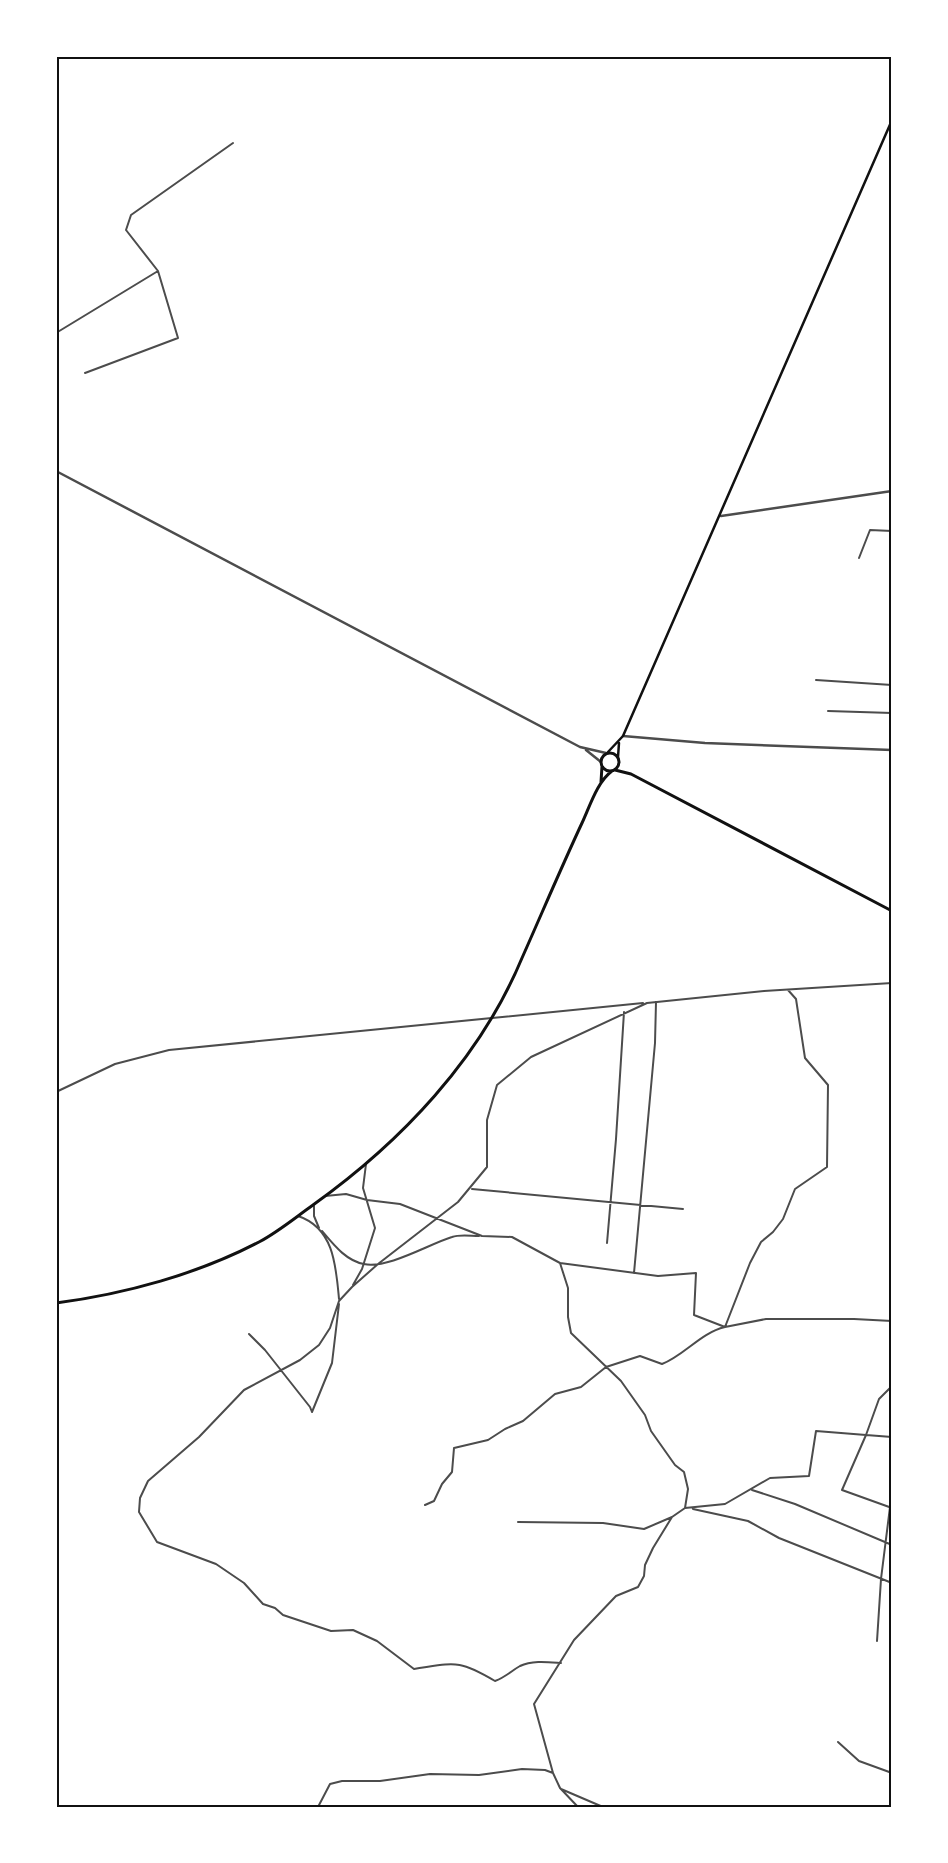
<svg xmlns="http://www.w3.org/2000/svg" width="948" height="1863" viewBox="0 0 948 1863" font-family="'Roboto Condensed',sans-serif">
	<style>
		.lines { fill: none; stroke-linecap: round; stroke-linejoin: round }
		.minor { stroke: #4c4c4c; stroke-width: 2 }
		.tertiary { stroke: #4c4c4c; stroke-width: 2.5 }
		.secondary { stroke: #111; stroke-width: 2.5 }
		.primary { stroke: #111; stroke-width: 3 }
		.neatline { fill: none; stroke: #111; stroke-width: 2 }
	</style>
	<rect width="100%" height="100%" fill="#fff"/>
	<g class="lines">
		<path class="minor" d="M56,333L158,271L126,230L131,215L233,143
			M85,373L178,338L158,271
			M859,558L870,530L892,531
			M816,680L892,685
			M828,711L892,713
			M647,1003L764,991L892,983
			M56,1092L115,1064L169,1050L643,1003
			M472,1189L683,1209
			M325,1196L346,1194L367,1200L400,1204L482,1236L512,1237L560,1263L568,1288V1317L571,1333L621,1381L645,1415L651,1431L675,1465L684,1472L688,1489L685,1508
			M314,1206V1216L319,1228
			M298,1216C334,1228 336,1266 339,1299
			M322,1231C333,1244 346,1261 364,1264C388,1269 429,1244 452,1237C460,1234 471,1236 479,1236
			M607,1243L616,1139L624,1012
			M560,1263L658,1276L696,1273L694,1315L725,1327L766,1319H854L892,1321
			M634,1273L655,1043L656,1002
			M353,1285L362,1269L375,1228L363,1188L366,1164
			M249,1334L265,1350L310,1407L312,1412
			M312,1412L332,1363L339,1304
			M892,1437L866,1435L842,1490L892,1508
			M752,1490L795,1504L892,1545
			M425,1505L434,1501L442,1484L452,1472L454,1448L488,1440L505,1429L523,1421L555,1394L581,1387L606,1367L640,1356L662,1364C685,1355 700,1333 725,1327L750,1263L761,1242L773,1232L783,1219L795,1189L827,1167L828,1085L805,1058L796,999L788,990
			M693,1509L748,1521L779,1538L892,1583
			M518,1522L603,1523L644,1529L672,1517L685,1508L725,1504L770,1478L809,1476L816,1431L866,1435L879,1399L892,1386
			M877,1641L881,1579L892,1491
			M561,1663C548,1662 532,1660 520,1666C511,1671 506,1677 495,1681C458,1659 455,1663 414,1669L377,1641L353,1630L331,1631L283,1615L275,1608L263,1604L244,1583L216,1564L157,1542L139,1512L140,1498L148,1481L199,1437L244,1390L300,1360L319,1345L330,1328L339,1301L352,1287L378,1264L458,1202L487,1167V1120L497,1085L531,1057L647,1003
			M838,1742L859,1761L892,1773
			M561,1789L603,1807
			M318,1807L330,1784L342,1781H380L430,1774L479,1775L522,1769L545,1770L553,1773
			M578,1807L560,1788L553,1773L534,1704L574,1640L616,1596L638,1587L644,1576L645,1565L653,1548L672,1517"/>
		<path class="tertiary" d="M56,471L580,747L606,753
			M721,516L892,491
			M623,736L705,743L892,750
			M586,750L601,762"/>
		<path class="secondary" d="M608,752L623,736L892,120
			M618,757L619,743"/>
		<path class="primary" d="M601 762a9 9 0 1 1 18 0a9 9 0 1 1-18 0Z
			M615,770L631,774L892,911
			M601,782L602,766
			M56,1303C125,1294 198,1274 259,1242C278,1232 296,1217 313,1205C401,1142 480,1059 522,958C542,913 561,868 582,823C590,806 597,782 612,771"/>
	</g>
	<rect width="948" height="1863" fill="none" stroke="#ffffff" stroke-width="115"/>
	<rect x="58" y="58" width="832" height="1748" class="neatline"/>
</svg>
